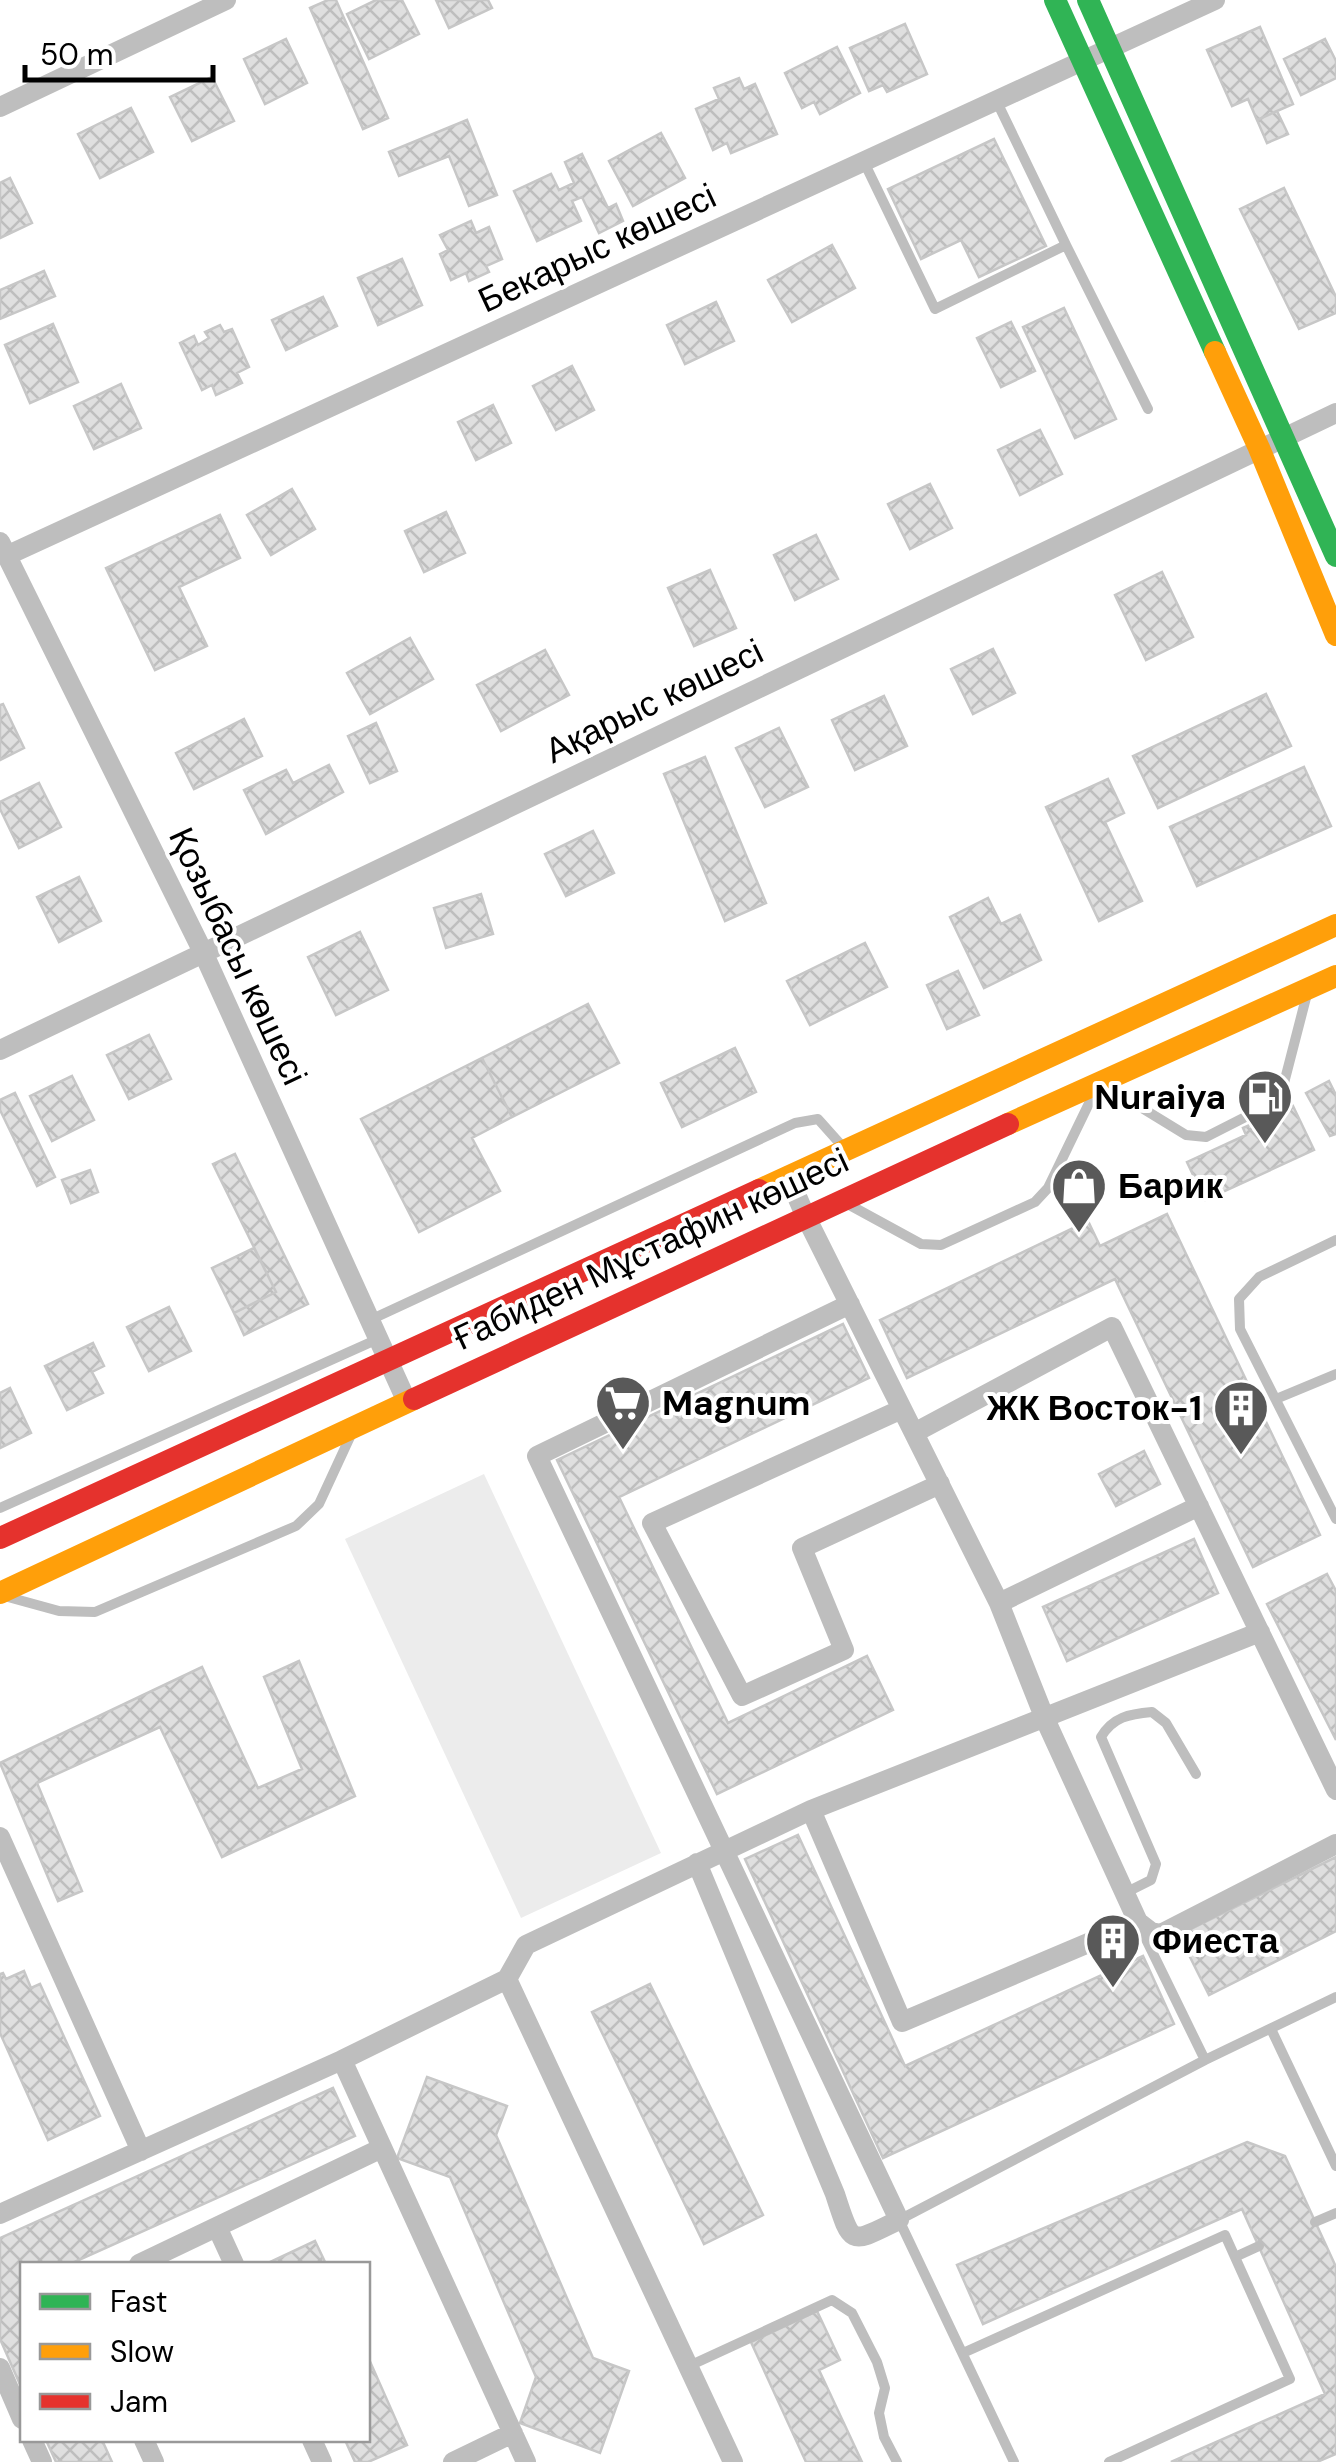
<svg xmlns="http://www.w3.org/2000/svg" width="1336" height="2462" viewBox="0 0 1336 2462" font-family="'DM Sans',sans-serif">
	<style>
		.grass { fill: #ececec }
		.building { fill: url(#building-cross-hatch); stroke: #c7c7c7; stroke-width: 2.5 }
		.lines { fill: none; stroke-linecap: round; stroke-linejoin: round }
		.lane { stroke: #bebebe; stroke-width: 10 }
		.street { stroke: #bebebe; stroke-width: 20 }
		.fast { stroke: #30b455; stroke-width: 22 }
		.slow { stroke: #ff9f0a; stroke-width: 22 }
		.jam { stroke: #e5322d; stroke-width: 22 }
		.labels { text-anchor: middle; stroke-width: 8; stroke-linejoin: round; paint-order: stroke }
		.street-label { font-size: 35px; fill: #000; stroke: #fff }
		.poi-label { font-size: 35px; font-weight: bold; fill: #000; stroke: #fff; text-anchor: start }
	</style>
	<defs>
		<pattern id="building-cross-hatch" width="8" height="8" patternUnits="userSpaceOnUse" patternTransform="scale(2.5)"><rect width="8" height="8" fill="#dfdfdf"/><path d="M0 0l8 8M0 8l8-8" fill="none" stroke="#bebebe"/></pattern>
	</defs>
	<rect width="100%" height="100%" fill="#fff"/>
	<path class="grass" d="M484,1474L661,1853L521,1918L345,1539Z"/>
	<path class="building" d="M328,0H336L388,118L363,129L310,8Z
		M376,0H402L419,34L369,59L347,14Z
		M436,0H488L492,8L449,28Z
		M905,24L927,74L887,92L883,85L869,91L850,48Z
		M1260,27L1293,104L1257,120L1248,99L1232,106L1207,50Z
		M286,39L307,83L265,104L244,59Z
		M1325,39L1336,61V78L1301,95L1284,59Z
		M837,47L860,93L820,114L814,102L802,108L785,73Z
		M212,77L234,121L192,141L170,97Z
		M739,78L744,89L755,84L777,134L731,153L727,143L713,150L696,109L719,99L714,88Z
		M131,108L153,152L100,178L78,134Z
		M1277,111L1288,134L1267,143L1257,120Z
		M467,120L497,195L469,206L449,156L399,176L389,152Z
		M661,133L685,178L633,206L609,161Z
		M994,139L1046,246L979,277L961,240L921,259L888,189Z
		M582,154L608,208L616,204L623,221L599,233L582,197L572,201L581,221L537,241L514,191L551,174L559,190L574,183L565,162Z
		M10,178L32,223L0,238V183Z
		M1284,188L1336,297V313L1299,329L1240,209Z
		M471,221L476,233L489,227L502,259L486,266L489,272L469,281L466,273L451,280L440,254L448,250L440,235Z
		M832,245L855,288L792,322L768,280Z
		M402,259L422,305L378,325L358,278Z
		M44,271L55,296L0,319V290Z
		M323,297L337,326L286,350L272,320Z
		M716,302L734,341L685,364L667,325Z
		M1064,308L1116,419L1075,438L1023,327Z
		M1011,322L1035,371L1001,387L977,338Z
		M53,324L78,382L30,403L5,345Z
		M220,325L224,332L232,329L249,367L237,373L242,383L216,395L212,385L202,390L180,343L194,336L198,345L209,338L205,332Z
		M572,366L594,410L556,430L533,386Z
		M121,384L141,428L94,449L74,406Z
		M493,405L511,443L476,460L458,422Z
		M1040,430L1062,474L1020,495L998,450Z
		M930,484L952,528L910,549L888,504Z
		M292,489L315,529L271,555L247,515Z
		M446,512L465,553L424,572L405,531Z
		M220,515L240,558L179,587L207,646L155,670L106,568Z
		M816,535L838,579L795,600L774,555Z
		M710,570L736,628L694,646L668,588Z
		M1162,572L1193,637L1146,660L1115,595Z
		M410,638L433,679L370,714L347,673Z
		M993,649L1015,693L973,714L951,669Z
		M545,650L569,695L501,731L477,685Z
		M1266,694L1291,746L1158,808L1133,756Z
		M884,696L907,746L855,770L832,720Z
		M3,704L24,748L0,760V705Z
		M244,719L262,756L194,789L176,753Z
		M376,723L397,771L370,783L348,736Z
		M779,728L808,787L765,807L736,748Z
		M705,757L766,903L725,921L664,774Z
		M329,765L343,792L266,834L244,790L286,770L293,783Z
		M1304,767L1331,826L1197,886L1170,827Z
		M1108,779L1124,813L1105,822L1142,901L1099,921L1046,807Z
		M39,783L61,827L19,848L0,809V802Z
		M593,831L614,873L566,896L545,854Z
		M79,877L101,921L59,942L37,897Z
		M481,894L493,934L446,948L434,908Z
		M988,898L1001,924L1020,915L1041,960L984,988L950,917Z
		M360,932L388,990L336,1015L308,957Z
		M865,943L887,987L810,1025L787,981Z
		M958,971L979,1015L947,1029L927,985Z
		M588,1004L619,1063L512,1117L482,1058Z
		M149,1035L171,1079L129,1099L107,1055Z
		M735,1048L756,1092L682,1127L661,1083Z
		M482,1058L512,1117L472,1138L500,1191L419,1232L361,1119Z
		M72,1076L94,1120L52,1141L30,1096Z
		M1329,1081L1336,1095V1134L1330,1136L1306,1093Z
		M15,1093L55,1177L37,1186L0,1110V1100Z
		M1293,1106L1314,1150L1205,1200L1187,1162L1246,1135L1243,1128Z
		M235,1154L308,1304L244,1335L234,1313L276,1292L213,1164Z
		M90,1170L98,1192L71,1203L62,1180Z
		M1167,1214L1320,1535L1253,1567L1115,1279L907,1378L880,1320L1088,1221L1100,1246Z
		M254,1248L276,1292L234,1313L212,1268Z
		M169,1307L191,1351L149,1371L127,1327Z
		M843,1324L869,1378L619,1497L728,1723L867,1656L893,1710L717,1794L557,1460Z
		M93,1343L104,1366L92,1372L103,1393L67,1410L45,1366Z
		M10,1388L31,1433L0,1448V1393Z
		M1144,1451L1160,1484L1116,1506L1099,1474Z
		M1194,1539L1218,1593L1067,1661L1043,1607Z
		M1327,1574L1336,1591V1740L1267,1604Z
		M299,1661L355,1796L222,1857L160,1727L37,1783L82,1891L58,1901L0,1763L202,1667L258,1788L302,1769L264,1677Z
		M798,1835L905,2066L1143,1956L1174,2024L883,2158L745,1859Z
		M1336,1857V1931L1209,1995L1179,1935Z
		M24,1971L31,1988L40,1984L100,2116L48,2140L0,2033V1974L3,1973L6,1979Z
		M650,1984L763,2215L704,2244L592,2012Z
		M427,2077L507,2106L496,2135L593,2358L629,2371L600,2453L520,2423L536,2377L450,2177L397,2158Z
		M333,2088L355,2136L70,2264H22V2389L0,2339V2238Z
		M1247,2142L1285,2156L1336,2267V2454L1317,2462H1171L1325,2394L1242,2209L983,2324L957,2265Z
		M315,2241L326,2264H266Z
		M817,2311L840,2360L819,2370L862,2462H806L751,2342Z
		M368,2357L407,2445L368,2462H355L345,2440H368Z
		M46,2440H102L112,2462H56Z"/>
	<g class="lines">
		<path class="lane" d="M864,162L935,309L1066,245L996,100
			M1066,245L1148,409
			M1106,1086L1186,1135L1206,1137L1269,1105L1283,1087L1307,994
			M844,1202L921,1244L941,1245L1035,1202L1048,1188L1095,1091
			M1336,1240L1259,1277L1239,1299L1240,1329L1336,1519
			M370,1320L795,1123L818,1119L843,1147
			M1276,1399L1336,1374
			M0,1508L378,1339
			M8,1597L59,1611L95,1612L296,1526L319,1504L350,1437
			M1125,1893L1151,1880L1156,1864L1101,1737C1113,1717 1129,1714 1152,1712L1166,1723L1196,1774
			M1142,1931L1205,2060
			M1271,2029L1336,2166
			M1315,2222L1336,2213
			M1235,2257L1259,2246
			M963,2353L1225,2235L1290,2379L1109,2462
			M689,2366L832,2300L852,2313L877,2362L885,2388L879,2413L884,2437L897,2462
			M1014,2462L899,2220L1205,2060L1336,1997"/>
		<path class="street" d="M0,107L226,0
			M0,542L203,952L407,1402
			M6,556L1215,0
			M0,1050L1336,413
			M788,1176L805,1215L999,1603L1045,1719L1138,1922L902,2022L811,1810L1260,1632
			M902,1409L652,1523L742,1696L844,1650L802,1548L940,1484
			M914,1433L1112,1327L1336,1790
			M999,1603L1199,1506
			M0,1837L141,2151
			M697,1863L835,2194C852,2247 850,2244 899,2220L537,1456L850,1304
			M1138,1922L1151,1932L1161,1934L1336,1844
			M507,1979L733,2462
			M0,2214L342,2060
			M217,2227L234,2264
			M139,2264L382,2148
			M0,2368L22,2419
			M32,2440L42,2462
			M144,2440L154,2462
			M312,2440L322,2462
			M453,2462L513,2433
			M526,2462L342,2060L507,1979L526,1945L811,1810"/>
		<path class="fast" d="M1055,0L1215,352
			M1088,0L1336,556"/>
		<path class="slow" d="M1215,352L1259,448L1336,635
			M1008,1124L1336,976
			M759,1190L1336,925
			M0,1593L414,1399"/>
		<path class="jam" d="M414,1399L1008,1124
			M0,1538L759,1190"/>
	</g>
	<defs>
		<g id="fuel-pin" transform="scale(2.875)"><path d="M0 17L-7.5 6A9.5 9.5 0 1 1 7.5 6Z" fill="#595959" stroke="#fff"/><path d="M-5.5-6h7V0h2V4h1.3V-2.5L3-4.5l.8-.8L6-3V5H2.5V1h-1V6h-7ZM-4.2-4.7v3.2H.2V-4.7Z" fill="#fff"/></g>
		<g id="shop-pin" transform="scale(2.875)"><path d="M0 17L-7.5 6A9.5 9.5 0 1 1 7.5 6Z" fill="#595959" stroke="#fff"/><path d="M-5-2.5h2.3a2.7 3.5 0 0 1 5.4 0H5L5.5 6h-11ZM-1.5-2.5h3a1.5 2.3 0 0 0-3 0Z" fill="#fff"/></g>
		<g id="supermarket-pin" transform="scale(2.875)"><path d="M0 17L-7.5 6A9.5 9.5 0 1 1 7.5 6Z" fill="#595959" stroke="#fff"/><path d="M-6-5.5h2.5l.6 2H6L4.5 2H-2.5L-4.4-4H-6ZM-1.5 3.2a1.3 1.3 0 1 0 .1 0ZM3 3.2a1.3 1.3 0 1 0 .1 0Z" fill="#fff"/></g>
		<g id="building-pin" transform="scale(2.875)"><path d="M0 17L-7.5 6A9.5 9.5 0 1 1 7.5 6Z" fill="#595959" stroke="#fff"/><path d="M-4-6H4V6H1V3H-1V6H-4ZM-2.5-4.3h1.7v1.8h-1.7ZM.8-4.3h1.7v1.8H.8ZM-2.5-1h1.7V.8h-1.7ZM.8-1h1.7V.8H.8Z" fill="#fff"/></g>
	</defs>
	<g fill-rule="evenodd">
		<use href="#fuel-pin" x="1265" y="1097"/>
		<use href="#shop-pin" x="1079" y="1186"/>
		<use href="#supermarket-pin" x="623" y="1403"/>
		<use href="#building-pin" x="1241" y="1408"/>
		<use href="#building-pin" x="1113" y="1941"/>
	</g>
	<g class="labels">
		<g class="street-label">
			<text transform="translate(597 248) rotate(-25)" y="12">Бекарыс көшесі</text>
			<text transform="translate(654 701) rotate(-26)" y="12">Ақарыс көшесі</text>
			<text transform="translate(238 956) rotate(65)" y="12">Қозыбасы көшесі</text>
			<text transform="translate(651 1249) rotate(-25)" y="12">Ғабиден Мұстафин көшесі</text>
		</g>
		<g class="poi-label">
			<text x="1226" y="1109" text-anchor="end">Nuraiya</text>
			<text x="1118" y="1198">Барик</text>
			<text x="662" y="1415">Magnum</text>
			<text x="1202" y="1420" text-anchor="end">ЖК Восток-1</text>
			<text x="1152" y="1953">Фиеста</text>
		</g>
	</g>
	<rect x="20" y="2262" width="350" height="180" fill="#ffffff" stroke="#999999" stroke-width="2.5"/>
	<rect x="40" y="2294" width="50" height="15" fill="#30b455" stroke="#999999" stroke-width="2.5"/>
	<text x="110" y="2312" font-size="30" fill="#000000">Fast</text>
	<rect x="40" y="2344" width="50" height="15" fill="#ff9f0a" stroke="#999999" stroke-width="2.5"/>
	<text x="110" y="2362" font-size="30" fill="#000000">Slow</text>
	<rect x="40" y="2394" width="50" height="15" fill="#e5322d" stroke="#999999" stroke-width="2.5"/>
	<text x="110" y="2412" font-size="30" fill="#000000">Jam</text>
	<path d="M25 65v15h188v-15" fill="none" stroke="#000000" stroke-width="5"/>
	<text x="40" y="65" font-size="30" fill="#000000" stroke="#ffffff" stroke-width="8" paint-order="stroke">50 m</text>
</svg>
